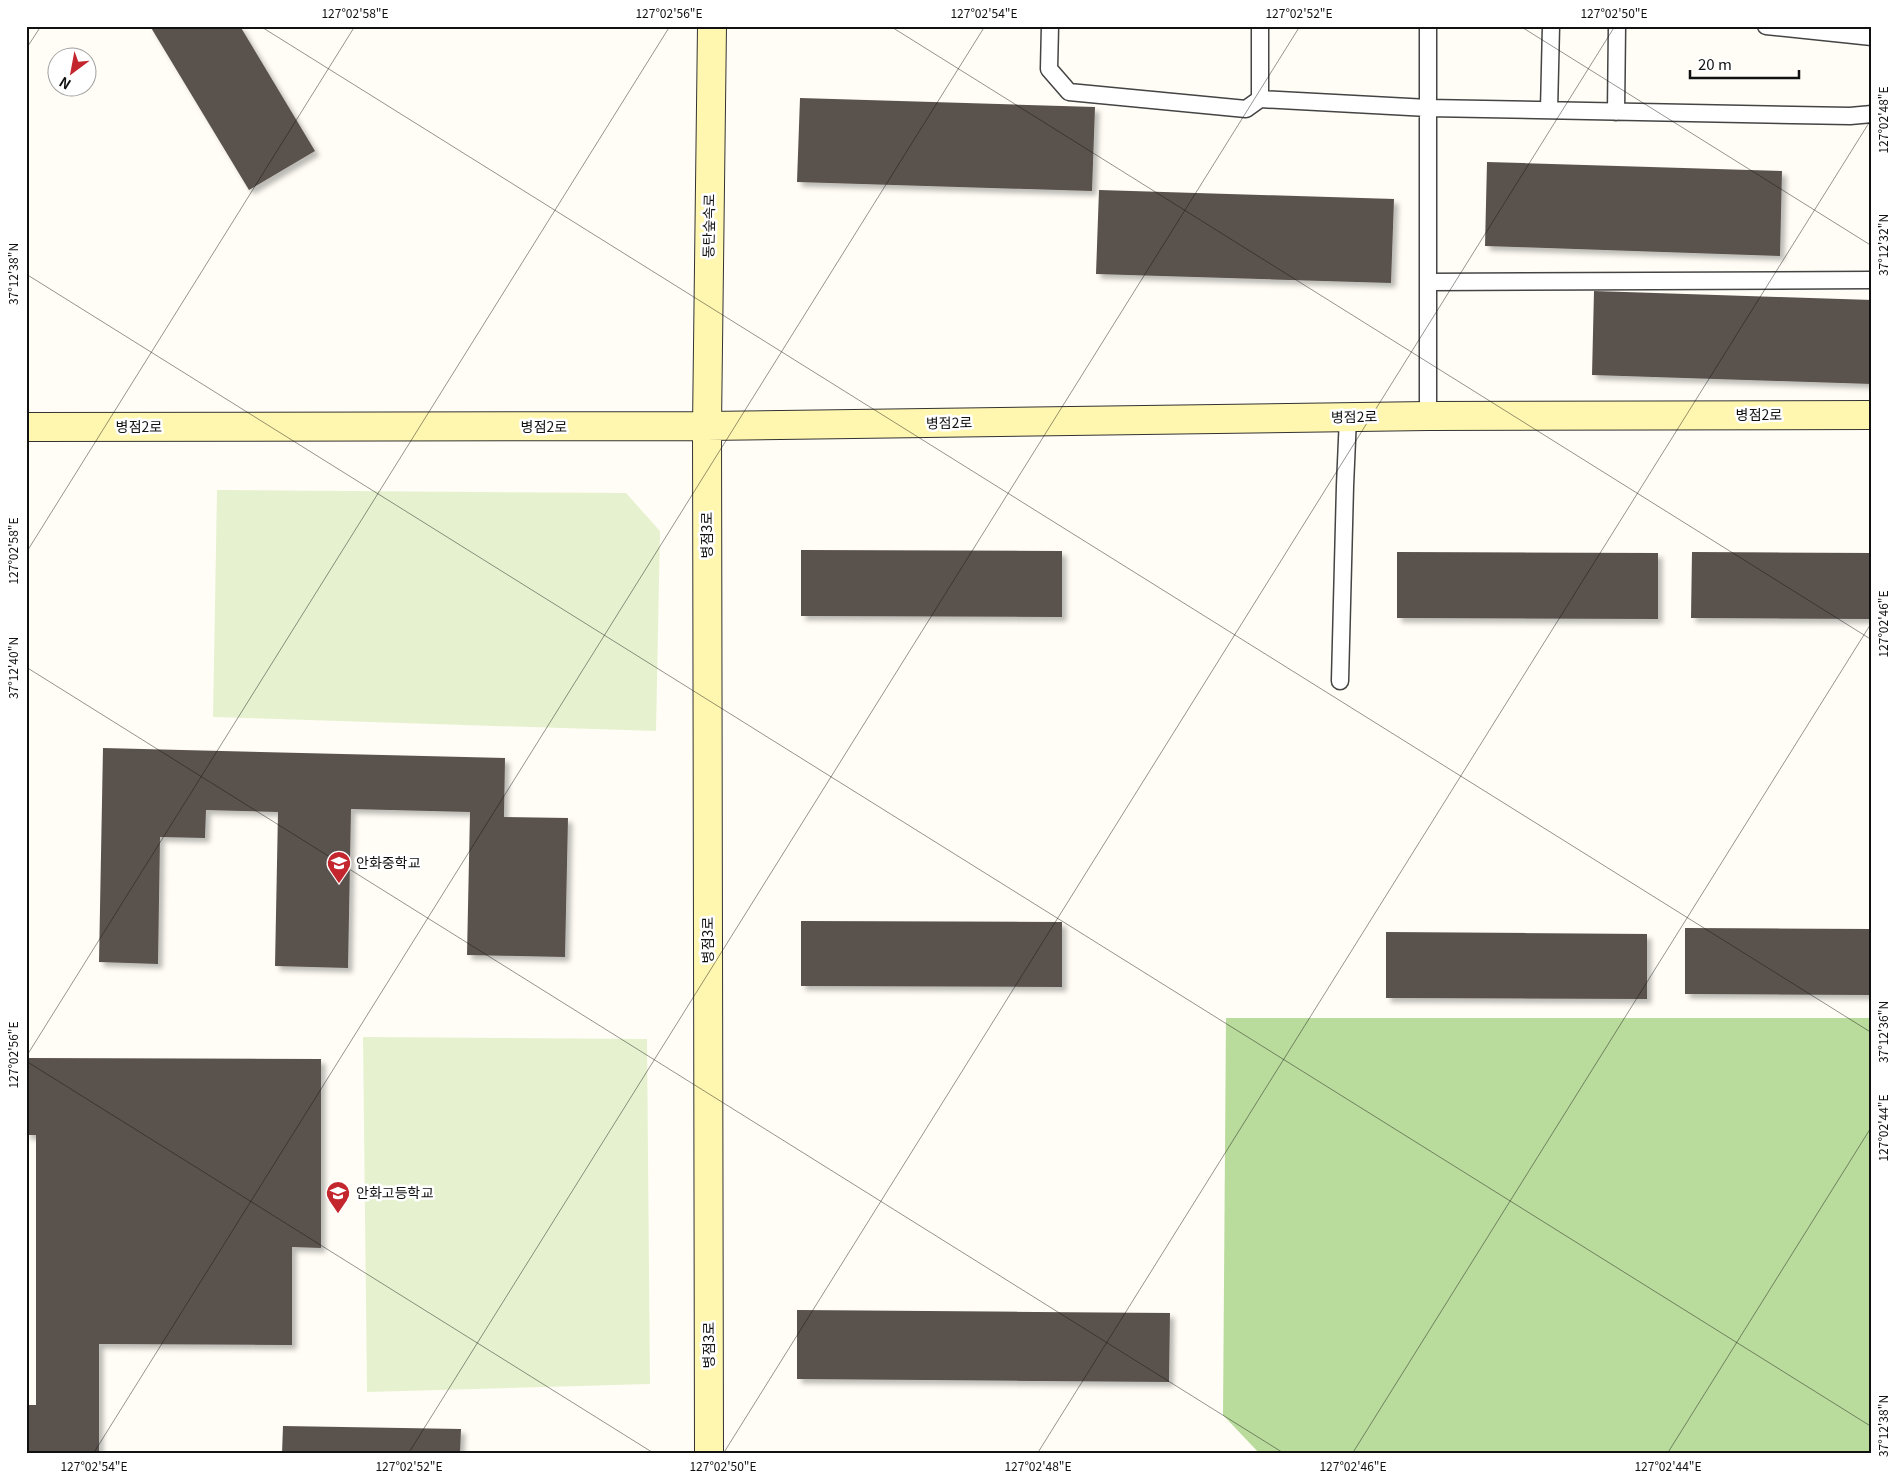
<svg xmlns="http://www.w3.org/2000/svg" width="1898" height="1480" viewBox="0 0 1898 1480" font-family="Georgia,'Noto Sans KR',serif">
	<style>
		.forest { fill: #b9dc9c }
		.pitch { fill: #e6f2cf }
		.building { fill: #5a524d; filter: url(#shadow) }
		.lines { fill: none; stroke-linecap: round; stroke-linejoin: round }
		.lane-casing { stroke: #444; stroke-width: 19 }
		.secondary-casing { stroke: #333; stroke-width: 30 }
		.lane { stroke: #fff; stroke-width: 16 }
		.secondary { stroke: #fff6b0; stroke-width: 28 }
		.ticks { fill: none; stroke: #111; stroke-width: 1; stroke-opacity: 0.45 }
		.labels { text-anchor: middle; stroke-width: 5; stroke-linejoin: round; paint-order: stroke }
		.street-label { font-size: 14px; fill: #111; stroke: #fff }
		.poi-label { font-size: 14px; fill: #111; stroke: #fff; text-anchor: start }
		.neatline { fill: none; stroke: #111; stroke-width: 2 }
		.ticks-label { font-size: 12px; text-anchor: middle; fill: #111 }
	</style>
	<defs>
		<filter id="shadow"><feDropShadow dx="4.5" dy="4.5" stdDeviation="2.5" flood-color="#0004"/></filter>
	</defs>
	<rect width="100%" height="100%" fill="#fffdf5"/>
	<path class="forest" d="M1226,1018H1872V1454H1260L1223,1415Z"/>
	<path class="pitch" d="M217,490L626,493L660,531L656,731L213,717Z
		M363,1037L647,1039L650,1384L367,1392Z"/>
	<path class="building" d="M150,26H240L315,151L249,190Z
		M800,98L1095,107L1092,191L797,182Z
		M1487,162L1782,171L1780,256L1485,246Z
		M1099,190L1394,199L1391,283L1096,274Z
		M1594,291L1872,300V384L1592,375Z
		M801,550L1062,551V617L801,616Z
		M1397,552L1658,553V619L1397,618Z
		M1692,552L1872,553V619L1691,618Z
		M103,748L505,758L504,817L568,818L565,957L467,955L470,812L351,809L348,968L275,966L278,812L206,810L205,838L160,837L158,964L99,962Z
		M801,921L1062,922V987L801,986Z
		M1685,928L1872,929V995L1685,994Z
		M1386,932L1647,934V999L1386,998Z
		M26,1058L321,1059V1248L292,1247V1345L99,1344V1454H26V1405H36V1135H26Z
		M797,1310L1170,1313L1169,1382L797,1379Z
		M283,1426L461,1429L460,1454H282Z"/>
	<g class="lines">
		<g class="lane-casing">
			<path id="lane" d="M1050,26L1049,69L1069,92L1246,109L1260,99V26
				M1766,26L1872,37
				M1260,99L1428,108L1850,116L1872,114
				M1549,110L1551,26
				M1616,112L1617,26
				M1429,282L1872,280
				M1428,416V26
				M1340,681L1345,486L1348,417"/>
		</g>
		<g class="secondary-casing">
			<path id="secondary" d="M26,427L707,426L1428,416L1872,415
				M709,1454L707,426L712,26"/>
		</g>
		<use href="#lane" class="lane"/>
		<use href="#secondary" class="secondary"/>
	</g>
	<path class="ticks" d="M260,26L1872,1033M890,26L1872,640M1520,26L1872,246M26,49L41,26M26,274L1872,1427M26,553L355,26M26,667L1285,1454M26,1057L670,26M26,1061L655,1454M93,1454L985,26M408,1454L1300,26M723,1454L1615,26M1037,1454L1872,118M1352,1454L1872,622M1667,1454L1872,1126"/>
	<defs>
		<g id="school-pin" transform="scale(1.25)"><path d="M0 17L-7.5 6A9.5 9.5 0 1 1 7.5 6Z" fill="#c4262e" stroke="#fff"/><path d="M0-5L7-2L0 1L-7-2ZM-4 1L0 2.5L4 1V4Q0 6-4 4Z" fill="#fff"/></g>
	</defs>
	<g fill-rule="evenodd">
		<use href="#school-pin" x="339" y="863"/>
		<use href="#school-pin" x="338" y="1193"/>
	</g>
	<g class="labels">
		<g class="street-label">
			<text transform="translate(709 226) rotate(-89)" y="5">동탄숲속로</text>
			<text x="1759" y="420">병점2로</text>
			<text transform="translate(1354 417) rotate(-1)" y="5">병점2로</text>
			<text transform="translate(949 423) rotate(-1)" y="5">병점2로</text>
			<text x="139" y="432">병점2로</text>
			<text x="544" y="432">병점2로</text>
			<text transform="translate(707 535) rotate(-90)" y="5">병점3로</text>
			<text transform="translate(708 940) rotate(-90)" y="5">병점3로</text>
			<text transform="translate(709 1345) rotate(-90)" y="5">병점3로</text>
		</g>
		<g class="poi-label">
			<text x="356" y="868">안화중학교</text>
			<text x="356" y="1198">안화고등학교</text>
		</g>
	</g>
	<rect width="1898" height="1480" fill="none" stroke="#ffffff" stroke-width="55"/>
	<g transform="translate(72 72) rotate(212)"><circle r="24" fill="#ffffff" stroke="#a0a0a0"/>
	<path d="M0-4L9 19L0 12L-9 19Z" fill="#c4262e"/>
	<text y="-8" font-size="14" font-weight="bold" text-anchor="middle" fill="#111111">N</text>
	</g>
	<path d="M1690 70v8h109v-8" fill="none" stroke="#111111" stroke-width="2.5"/>
	<text x="1698" y="70" font-size="15" fill="#111111" stroke="#ffffff" stroke-width="4" paint-order="stroke">20 m</text>
	<rect x="28" y="28" width="1842" height="1424" class="neatline"/>
	<g class="ticks-label">
		<text x="355" y="18">127°02'58"E</text>
		<text x="669" y="18">127°02'56"E</text>
		<text x="984" y="18">127°02'54"E</text>
		<text x="1299" y="18">127°02'52"E</text>
		<text x="1614" y="18">127°02'50"E</text>
		<text transform="translate(1884 120) rotate(-90)" y="4">127°02'48"E</text>
		<text transform="translate(1884 245) rotate(-90)" y="4">37°12'32"N</text>
		<text transform="translate(14 274) rotate(-90)" y="4">37°12'38"N</text>
		<text transform="translate(14 551) rotate(-90)" y="4">127°02'58"E</text>
		<text transform="translate(1884 624) rotate(-90)" y="4">127°02'46"E</text>
		<text transform="translate(14 668) rotate(-90)" y="4">37°12'40"N</text>
		<text transform="translate(1884 1032) rotate(-90)" y="4">37°12'36"N</text>
		<text transform="translate(14 1055) rotate(-90)" y="4">127°02'56"E</text>
		<text transform="translate(1884 1128) rotate(-90)" y="4">127°02'44"E</text>
		<text transform="translate(1884 1426) rotate(-90)" y="4">37°12'38"N</text>
		<text x="94" y="1471">127°02'54"E</text>
		<text x="409" y="1471">127°02'52"E</text>
		<text x="723" y="1471">127°02'50"E</text>
		<text x="1038" y="1471">127°02'48"E</text>
		<text x="1353" y="1471">127°02'46"E</text>
		<text x="1668" y="1471">127°02'44"E</text>
	</g>
</svg>
